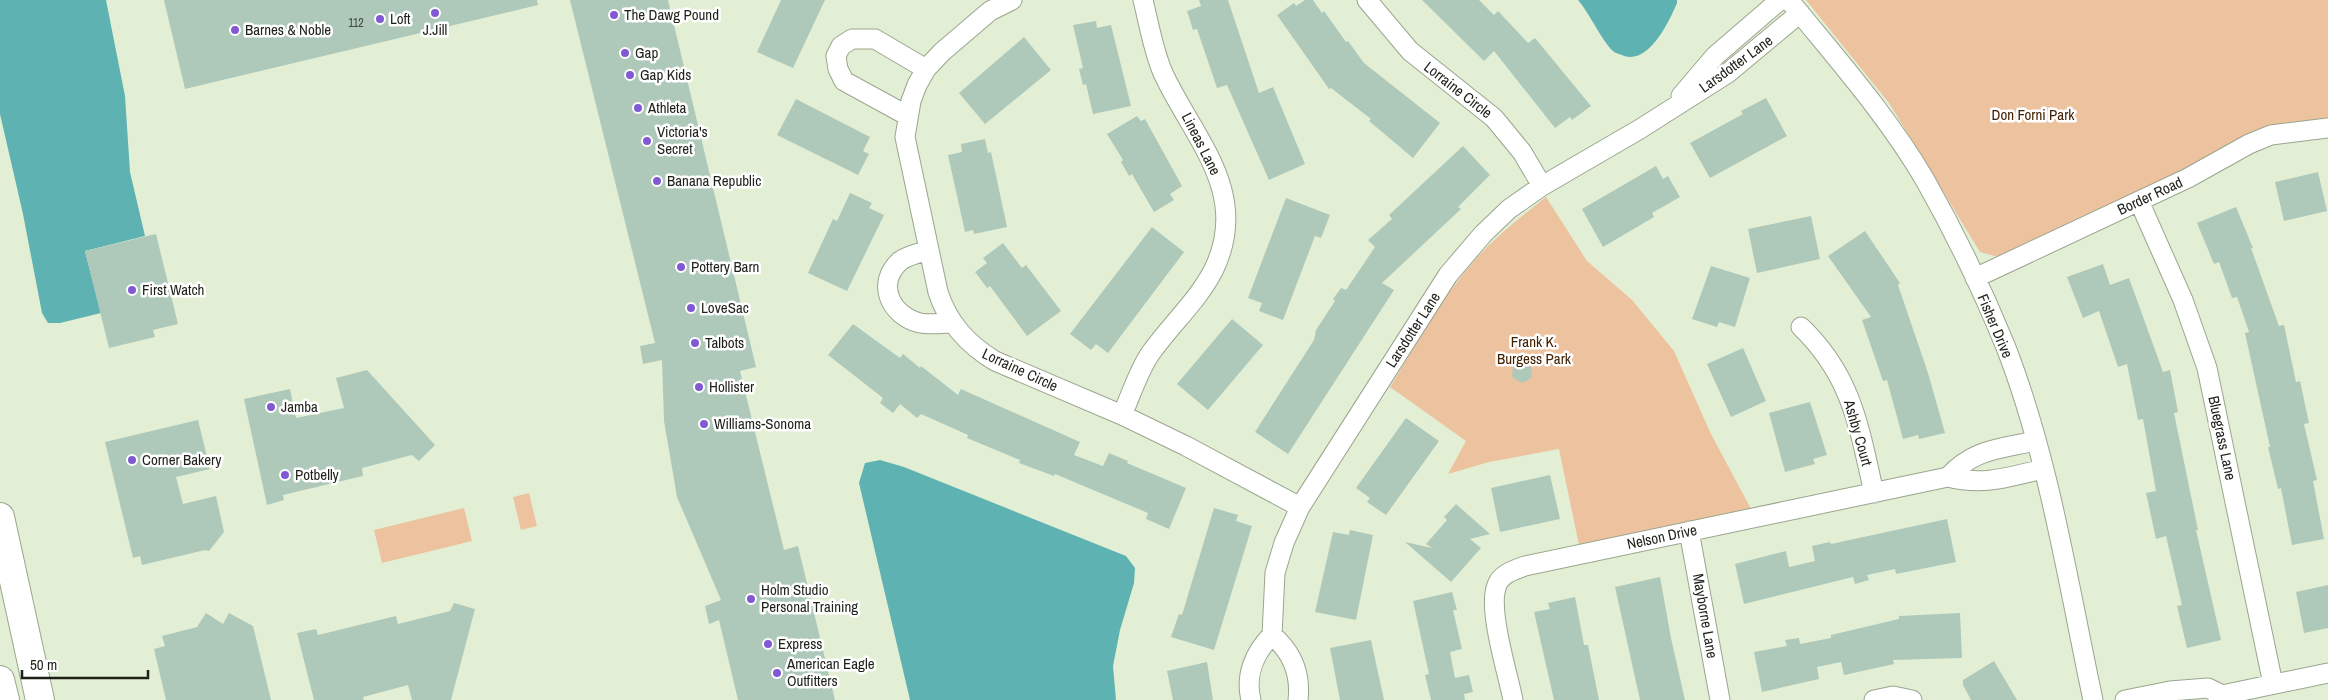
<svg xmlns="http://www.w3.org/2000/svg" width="2328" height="700" viewBox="0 0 2328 700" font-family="'Archivo Narrow',sans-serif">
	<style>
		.green { fill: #ecc29f }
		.water { fill: #5fb2b2 }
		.building { fill: #aec9ba }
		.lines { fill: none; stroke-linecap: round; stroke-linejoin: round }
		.street-casing { stroke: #9aa58e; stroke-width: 21 }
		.primary-casing { stroke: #9aa58e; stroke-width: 30 }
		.street { stroke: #fff; stroke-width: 19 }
		.primary { stroke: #fff; stroke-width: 28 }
		.poi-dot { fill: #8159d3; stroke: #fff; stroke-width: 2 }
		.labels { text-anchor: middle; stroke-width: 5; stroke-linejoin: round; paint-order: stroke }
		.number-label { font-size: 12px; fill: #414b40 }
		.poi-label { font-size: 15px; fill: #1d2118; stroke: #fff; text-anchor: start }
		.street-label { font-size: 15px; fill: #1d2118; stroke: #fff }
		.park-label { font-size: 15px; fill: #412000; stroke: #fff }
	</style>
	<rect width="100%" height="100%" fill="#e3efd5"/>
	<path class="green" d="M1806,0H2328V119L2178,173L1998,257L1980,252L1889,103Z
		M1546,197L1587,261L1632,300L1674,351L1710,432L1751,509L1579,545L1559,449L1489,462L1448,474L1466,441L1390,387C1417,344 1441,298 1475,260C1496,236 1522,216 1546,197Z
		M529,493L537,526L521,530L513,497Z
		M464,508L472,541L382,563L374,530Z"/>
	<path class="water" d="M0,0H106L125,96L130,172L145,236L85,251L101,313L60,323H48L42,313L23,214L0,114Z
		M1578,0H1677V3C1669,22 1649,64 1624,56C1621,54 1616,54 1613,51C1602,41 1590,14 1578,0Z
		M880,460L904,467L1126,556L1135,568L1134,583L1120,630L1113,666L1116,700H910L859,483L865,463Z"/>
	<path class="building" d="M164,0H537L538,5L185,89Z
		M570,0H668L756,367L740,371L784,550L798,546L835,700H738L719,620L709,624L705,606L721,600L677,497L664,421L662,360L643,364L640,346L655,343Z
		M781,0H825L793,68L757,52Z
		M1199,0H1228L1259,93L1273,87L1305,164L1269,180L1227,85L1217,88L1197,29L1193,30L1187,11L1201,6Z
		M1305,0H1313L1322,13L1324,11L1346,42L1348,41L1364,63L1440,123L1413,158L1369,121L1371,119L1331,88L1329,89L1277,15L1294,3L1296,6Z
		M1422,0H1479L1494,15L1498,11L1528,43L1535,38L1591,106L1572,120L1570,117L1555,128L1494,51L1484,61Z
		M1096,21L1097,28L1111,25L1131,106L1093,114L1086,84L1083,85L1079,69L1083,68L1073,25Z
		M1024,37L1051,70L985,124L959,93Z
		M1766,98L1787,136L1710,178L1690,143L1743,114L1741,111Z
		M796,99L870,137L863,151L869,154L858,175L777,135Z
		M1137,116L1141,121L1145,119L1182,186L1170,194L1174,200L1154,212L1132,174L1129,176L1121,162L1123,160L1107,134Z
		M985,139L988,153L991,152L1007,227L974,234L973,230L965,232L948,155L962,152L961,144Z
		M1463,146L1490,175L1458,207L1461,209L1382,283L1394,290L1288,454L1255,432L1314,340L1316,330L1335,301L1333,299L1341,288L1346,290L1375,247L1368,240L1392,219L1389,215Z
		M1656,166L1663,179L1668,176L1680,197L1652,213L1654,217L1603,247L1582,209Z
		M2318,172L2327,211L2284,221L2275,182Z
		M850,193L872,203L869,208L884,215L847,291L808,273L833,219L837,221Z
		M1286,198L1330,215L1321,238L1315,236L1283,320L1259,311L1262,303L1248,298Z
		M2236,207L2253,248H2251L2279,326L2284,325L2296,382L2300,381L2309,423L2304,424L2317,480L2313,481L2324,539L2292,545L2281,488L2278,489L2268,447H2270L2245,333L2249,332L2237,297L2232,298L2219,262L2214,264L2197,223Z
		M1811,216L1820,259L1757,273L1748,229Z
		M1152,227L1184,252L1108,353L1096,344L1091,350L1070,334Z
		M1865,231L1900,283L1898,285L1928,373L1945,433L1919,439L1918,435L1903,439L1887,380L1883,381L1862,320L1871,317L1828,256Z
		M156,234L178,324L153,330L155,337L109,348L85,251Z
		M1003,243L1022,268L1026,265L1061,311L1027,336L990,286L987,288L975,272L987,263L983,258Z
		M2103,264L2110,285L2129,278L2163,372L2170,370L2178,412L2174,413L2198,530H2196L2221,640L2187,648L2177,606L2182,605L2166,536L2156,539L2146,493L2156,491L2143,419L2138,420L2127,364L2118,367L2099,311L2083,318L2067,277Z
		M1711,266L1750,278L1735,327L1719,322L1717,327L1692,319Z
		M1232,319L1263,345L1208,410L1177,384Z
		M853,324L900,358L903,354L920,368L921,366L958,395L961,389L1080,442L1074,455L1103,466L1109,453L1128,461L1127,463L1186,488L1169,529L1146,519L1148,513L1055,474L1054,476L1019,463L1020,460L967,438L968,435L921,414L917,418L900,404L893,413L880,403L883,398L828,355Z
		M1743,348L1766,401L1731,417L1707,364Z
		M1522,361L1531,367L1532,378L1522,383L1512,377L1513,366Z
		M367,370L435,445L419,461L412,455L362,468L363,476L283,495L284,500L267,505L244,399L290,389L296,418L344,408L336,378Z
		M1810,402L1827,455L1813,459L1815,464L1785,472L1769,413Z
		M1406,418L1439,441L1386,515L1367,502L1370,498L1356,488Z
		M198,420L210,469L176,477L183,504L216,496L224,532L209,551L205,550L142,565L140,556L133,558L105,442Z
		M1550,475L1560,519L1500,532L1491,488Z
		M1456,504L1490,534L1470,539L1481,548L1451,582L1405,542L1432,548L1426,544L1447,520L1444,517Z
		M1214,508L1238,515L1236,521L1252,526L1214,650L1171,637L1179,614L1182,615Z
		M1947,519L1956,562L1896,574L1895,569L1867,575L1869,580L1855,584L1853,577L1744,604L1735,564L1786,551L1789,567L1815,561L1812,546L1830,542L1831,544Z
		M1350,530L1373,535L1356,620L1315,612L1333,532L1349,535Z
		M1660,577L1671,638L1685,700H1640L1615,587Z
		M2328,585V628L2304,633L2296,592Z
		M1452,592L1457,610H1453L1462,649L1450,652L1455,678L1469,675L1473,692L1464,694L1465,700H1431L1425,675L1429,674L1413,601Z
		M1575,597L1584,645H1588L1599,700H1554L1534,612L1550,609L1548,603Z
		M454,603L475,609L451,700H412L408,685L363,697L364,700H314L297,633L316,629L318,635L396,616L398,624L450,611Z
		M206,613L223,624L229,613L253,626L271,700H166L154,649L165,646L162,636L197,627Z
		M1960,613L1962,658L1893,660L1894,664L1844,675L1841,662L1817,667L1819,679L1762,692L1754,652L1787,646L1785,640L1799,638L1800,644L1831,638V635L1899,619V616Z
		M1371,640L1384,700H1340L1330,648Z
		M1994,661L2017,700H1971L1963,685V680Z
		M1207,662L1213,700H1173L1167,671Z"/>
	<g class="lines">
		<g class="street-casing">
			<path id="street" d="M1012,0L990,11L942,52L926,69L917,85L911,101L905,137L938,292C948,323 967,344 995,361L1122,415L1186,446L1300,507
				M1367,0L1410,51L1494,118L1522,152L1542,186
				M1789,0C1836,58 1887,115 1925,180C1955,233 1982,289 2005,345C2049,457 2068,583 2093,700
				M1681,96L1715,56L1780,0
				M908,116L844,81L838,69L836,56L841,46L852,39H875L926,69
				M2139,201L2183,300L2207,368L2273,684
				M929,250C919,253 908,255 900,261C875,284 891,316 920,323C930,325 941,323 951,323
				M1975,278L2188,178L2249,144L2271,135L2328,128
				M1801,327C1852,376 1859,427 1874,493
				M1122,415C1131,395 1138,372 1150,354C1171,324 1198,301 1214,269C1251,192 1193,138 1163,73C1153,50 1149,24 1143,0
				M1948,477C1974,449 1999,449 2035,441
				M1689,531L1720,700
				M1272,635C1292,652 1301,674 1298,700
				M2222,695L2328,673
				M1251,700C1245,676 1254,653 1272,635L1275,573L1284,543L1300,507L1448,275L1483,234L1509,209L1542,186L1640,129L1728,73L1800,13
				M1513,700C1508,674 1487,608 1497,585C1501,574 1514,570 1525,566L1948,477C1983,486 2009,477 2043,469
				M1874,700L1893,696L1912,700
				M2125,700L2170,691L2208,688L2222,695L2218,700"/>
		</g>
		<g class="primary-casing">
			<path id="primary" d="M0,517L40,700
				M0,680L5,700"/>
		</g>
		<use href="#street" class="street"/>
		<use href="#primary" class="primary"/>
	</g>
	<g class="poi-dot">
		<circle cx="435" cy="13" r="5"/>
		<circle cx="614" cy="15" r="5"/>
		<circle cx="380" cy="19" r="5"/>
		<circle cx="235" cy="30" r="5"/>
		<circle cx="625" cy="53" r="5"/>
		<circle cx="630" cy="75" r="5"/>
		<circle cx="638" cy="108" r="5"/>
		<circle cx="647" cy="141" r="5"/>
		<circle cx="657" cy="181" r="5"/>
		<circle cx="681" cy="267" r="5"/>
		<circle cx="132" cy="290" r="5"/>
		<circle cx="691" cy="308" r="5"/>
		<circle cx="695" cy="343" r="5"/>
		<circle cx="699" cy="387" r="5"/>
		<circle cx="271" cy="407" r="5"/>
		<circle cx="704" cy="424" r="5"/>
		<circle cx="132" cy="460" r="5"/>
		<circle cx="285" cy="475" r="5"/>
		<circle cx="751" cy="599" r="5"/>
		<circle cx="768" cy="644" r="5"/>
		<circle cx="777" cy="673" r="5"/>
	</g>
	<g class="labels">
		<g class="number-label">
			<text x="356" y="27">112</text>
		</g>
		<g class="poi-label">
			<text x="624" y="20">The Dawg Pound</text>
			<text x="390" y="24">Loft</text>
			<text x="245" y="35">Barnes &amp; Noble</text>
			<text x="435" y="35" text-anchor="middle">J.Jill</text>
			<text x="635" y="58">Gap</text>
			<text x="640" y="80">Gap Kids</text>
			<text x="648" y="113">Athleta</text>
			<text x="657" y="137">Victoria's<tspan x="657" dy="17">Secret</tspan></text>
			<text x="667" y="186">Banana Republic</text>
			<text x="691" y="272">Pottery Barn</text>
			<text x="142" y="295">First Watch</text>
			<text x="701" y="313">LoveSac</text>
			<text x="705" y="348">Talbots</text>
			<text x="709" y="392">Hollister</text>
			<text x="281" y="412">Jamba</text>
			<text x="714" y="429">Williams-Sonoma</text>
			<text x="142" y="465">Corner Bakery</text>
			<text x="295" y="480">Potbelly</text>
			<text x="761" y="595">Holm Studio<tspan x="761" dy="17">Personal Training</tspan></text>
			<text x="778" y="649">Express</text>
			<text x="787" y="669">American Eagle<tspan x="787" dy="17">Outfitters</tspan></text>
		</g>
		<g class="street-label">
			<text transform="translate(1736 64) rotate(-36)" y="5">Larsdotter Lane</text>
			<text transform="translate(1458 90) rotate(38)" y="5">Lorraine Circle</text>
			<text transform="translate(1201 144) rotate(63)" y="5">Lineas Lane</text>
			<text transform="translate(2150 196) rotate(-25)" y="5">Border Road</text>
			<text transform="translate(1995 326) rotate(67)" y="5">Fisher Drive</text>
			<text transform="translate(1413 330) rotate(-57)" y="5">Larsdotter Lane</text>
			<text transform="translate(1020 370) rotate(25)" y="5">Lorraine Circle</text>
			<text transform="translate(1858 433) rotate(74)" y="5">Ashby Court</text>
			<text transform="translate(2222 438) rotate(78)" y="5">Bluegrass Lane</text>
			<text transform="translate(1662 537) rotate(-12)" y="5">Nelson Drive</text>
			<text transform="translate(1705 616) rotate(80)" y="5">Mayborne Lane</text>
		</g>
		<g class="park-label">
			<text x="2033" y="120">Don Forni Park</text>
			<text x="1534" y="347">Frank K.<tspan x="1534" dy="17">Burgess Park</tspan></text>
		</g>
	</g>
	<path d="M22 670v8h126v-8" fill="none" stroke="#1d2118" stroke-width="2.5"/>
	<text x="30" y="670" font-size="15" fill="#1d2118" stroke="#ffffff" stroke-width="4" paint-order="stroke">50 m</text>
</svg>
